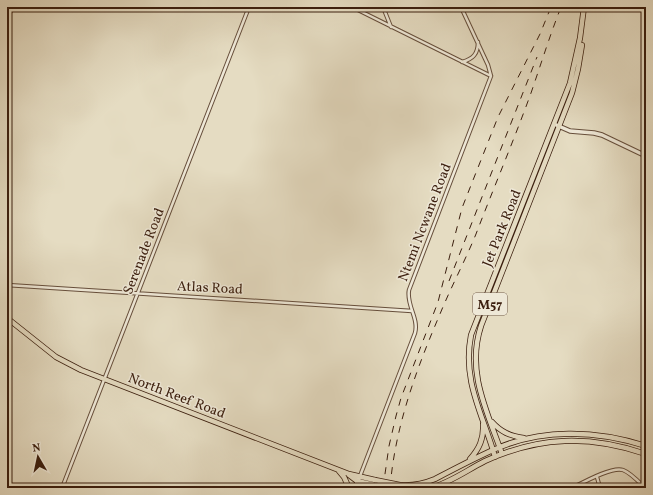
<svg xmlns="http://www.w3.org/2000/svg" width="653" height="495" viewBox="0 0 653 495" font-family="Vollkorn,serif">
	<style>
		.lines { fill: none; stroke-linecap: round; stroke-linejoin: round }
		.minor-casing { stroke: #664e3b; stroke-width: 4.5 }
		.tertiary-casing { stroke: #664e3b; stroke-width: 5.5 }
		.secondary-casing { stroke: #3b1e0e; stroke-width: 6 }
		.primary-casing { stroke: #3b1e0e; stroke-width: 6 }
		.minor { stroke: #eee8d7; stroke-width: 2.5 }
		.tertiary { stroke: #eee8d7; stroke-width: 3.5 }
		.secondary { stroke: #eee8d7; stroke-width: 4 }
		.primary { stroke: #e5dcc2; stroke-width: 4.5 }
		.rail { stroke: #3b1e0e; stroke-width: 1; stroke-dasharray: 7 7; stroke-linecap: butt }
		.primary-bridge-casing { stroke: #3b1e0e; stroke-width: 6; stroke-linecap: butt }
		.primary-bridge { stroke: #e5dcc2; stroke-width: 4.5 }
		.labels { text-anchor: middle; stroke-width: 3; stroke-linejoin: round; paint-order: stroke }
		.shield { fill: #eee8d7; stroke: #715b4a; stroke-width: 1 }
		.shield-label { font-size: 13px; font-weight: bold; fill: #3b1e0e }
		.street-label { font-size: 14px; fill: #3b1e0e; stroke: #eee8d7 }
	</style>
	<rect width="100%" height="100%" fill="#e5dcc2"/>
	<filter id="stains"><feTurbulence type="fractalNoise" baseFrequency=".005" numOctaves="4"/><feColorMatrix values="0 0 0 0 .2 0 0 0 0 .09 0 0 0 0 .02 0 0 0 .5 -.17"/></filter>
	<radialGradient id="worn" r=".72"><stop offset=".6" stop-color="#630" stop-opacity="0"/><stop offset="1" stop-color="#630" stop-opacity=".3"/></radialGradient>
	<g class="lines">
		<g class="minor-casing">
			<path id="minor" d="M352,7L491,76
				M383,7L391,27
				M462,62C473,59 478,54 478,42
				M7,285L412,311
				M360,476L415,333C419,318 406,305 409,290L491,76L488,65L461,7
				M597,477L600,488
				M62,488L249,7
				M572,488C582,483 612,466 623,470C631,473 639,482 645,488"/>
		</g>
		<g class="tertiary-casing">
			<path id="tertiary" d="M554,124L570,131L594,133L602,135L646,156"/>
		</g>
		<g class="secondary-casing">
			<path id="secondary" d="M355,488L359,478"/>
		</g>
		<g class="primary-casing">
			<path id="primary" d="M7,19L11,7
				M7,318L56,357L81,370L349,474L375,480
				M492,422C501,432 510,436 524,438
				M502,454C487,411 466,372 481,326L572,93L578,69L582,45
				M495,457C483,414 462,382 471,335L570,83L580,38L584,7
				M470,459C479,449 484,439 483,424
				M339,471L344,477L349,488
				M349,475L357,481L375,485
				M400,485C413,486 423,484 435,479C454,469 473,459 493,450C541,428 596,430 646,446
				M361,488L370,485
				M430,488C450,483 467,470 485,461C540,436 589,435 646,454"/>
		</g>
		<use href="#minor" class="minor"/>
		<use href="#tertiary" class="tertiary"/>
		<use href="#secondary" class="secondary"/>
		<use href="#primary" class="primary"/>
		<path class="rail" d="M449,281L537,57
			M383,488L389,446L396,416L401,398L438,302L462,208L498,117L540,34L551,7
			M390,488C395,427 416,370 440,314C451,287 465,261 476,234C494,187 514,140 531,93C541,64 550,35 561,7"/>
		<g class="primary-bridge-casing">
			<path id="primary-bridge" d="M375,480L400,485
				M375,485L391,488"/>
		</g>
		<use href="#primary-bridge" class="primary-bridge"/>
	</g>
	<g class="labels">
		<rect class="shield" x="473" y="293" width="34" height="22" rx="3"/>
		<g class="shield-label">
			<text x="490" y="309">M57</text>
		</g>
		<g class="street-label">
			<text transform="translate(424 222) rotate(-69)" y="5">Ntemi Ncwane Road</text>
			<text transform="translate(501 228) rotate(-68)" y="5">Jet Park Road</text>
			<text transform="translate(143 251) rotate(-69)" y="5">Serenade Road</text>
			<text transform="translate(210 287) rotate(3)" y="5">Atlas Road</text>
			<text transform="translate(177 395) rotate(21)" y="5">North Reef Road</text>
		</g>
	</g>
	<rect width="653" height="495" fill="none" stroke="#e5dcc2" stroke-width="24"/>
	<rect x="8" y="8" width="637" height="479" fill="none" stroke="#3b1e0e" stroke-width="2"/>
	<rect x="12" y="12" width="629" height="471" fill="none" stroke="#3b1e0e"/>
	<g transform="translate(38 457) rotate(351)" stroke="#eee8d7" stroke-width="3" paint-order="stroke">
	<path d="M0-3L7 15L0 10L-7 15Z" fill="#3b1e0e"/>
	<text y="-6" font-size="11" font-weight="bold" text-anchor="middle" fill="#3b1e0e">N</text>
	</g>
	<rect width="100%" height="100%" filter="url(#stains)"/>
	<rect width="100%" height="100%" fill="url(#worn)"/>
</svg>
